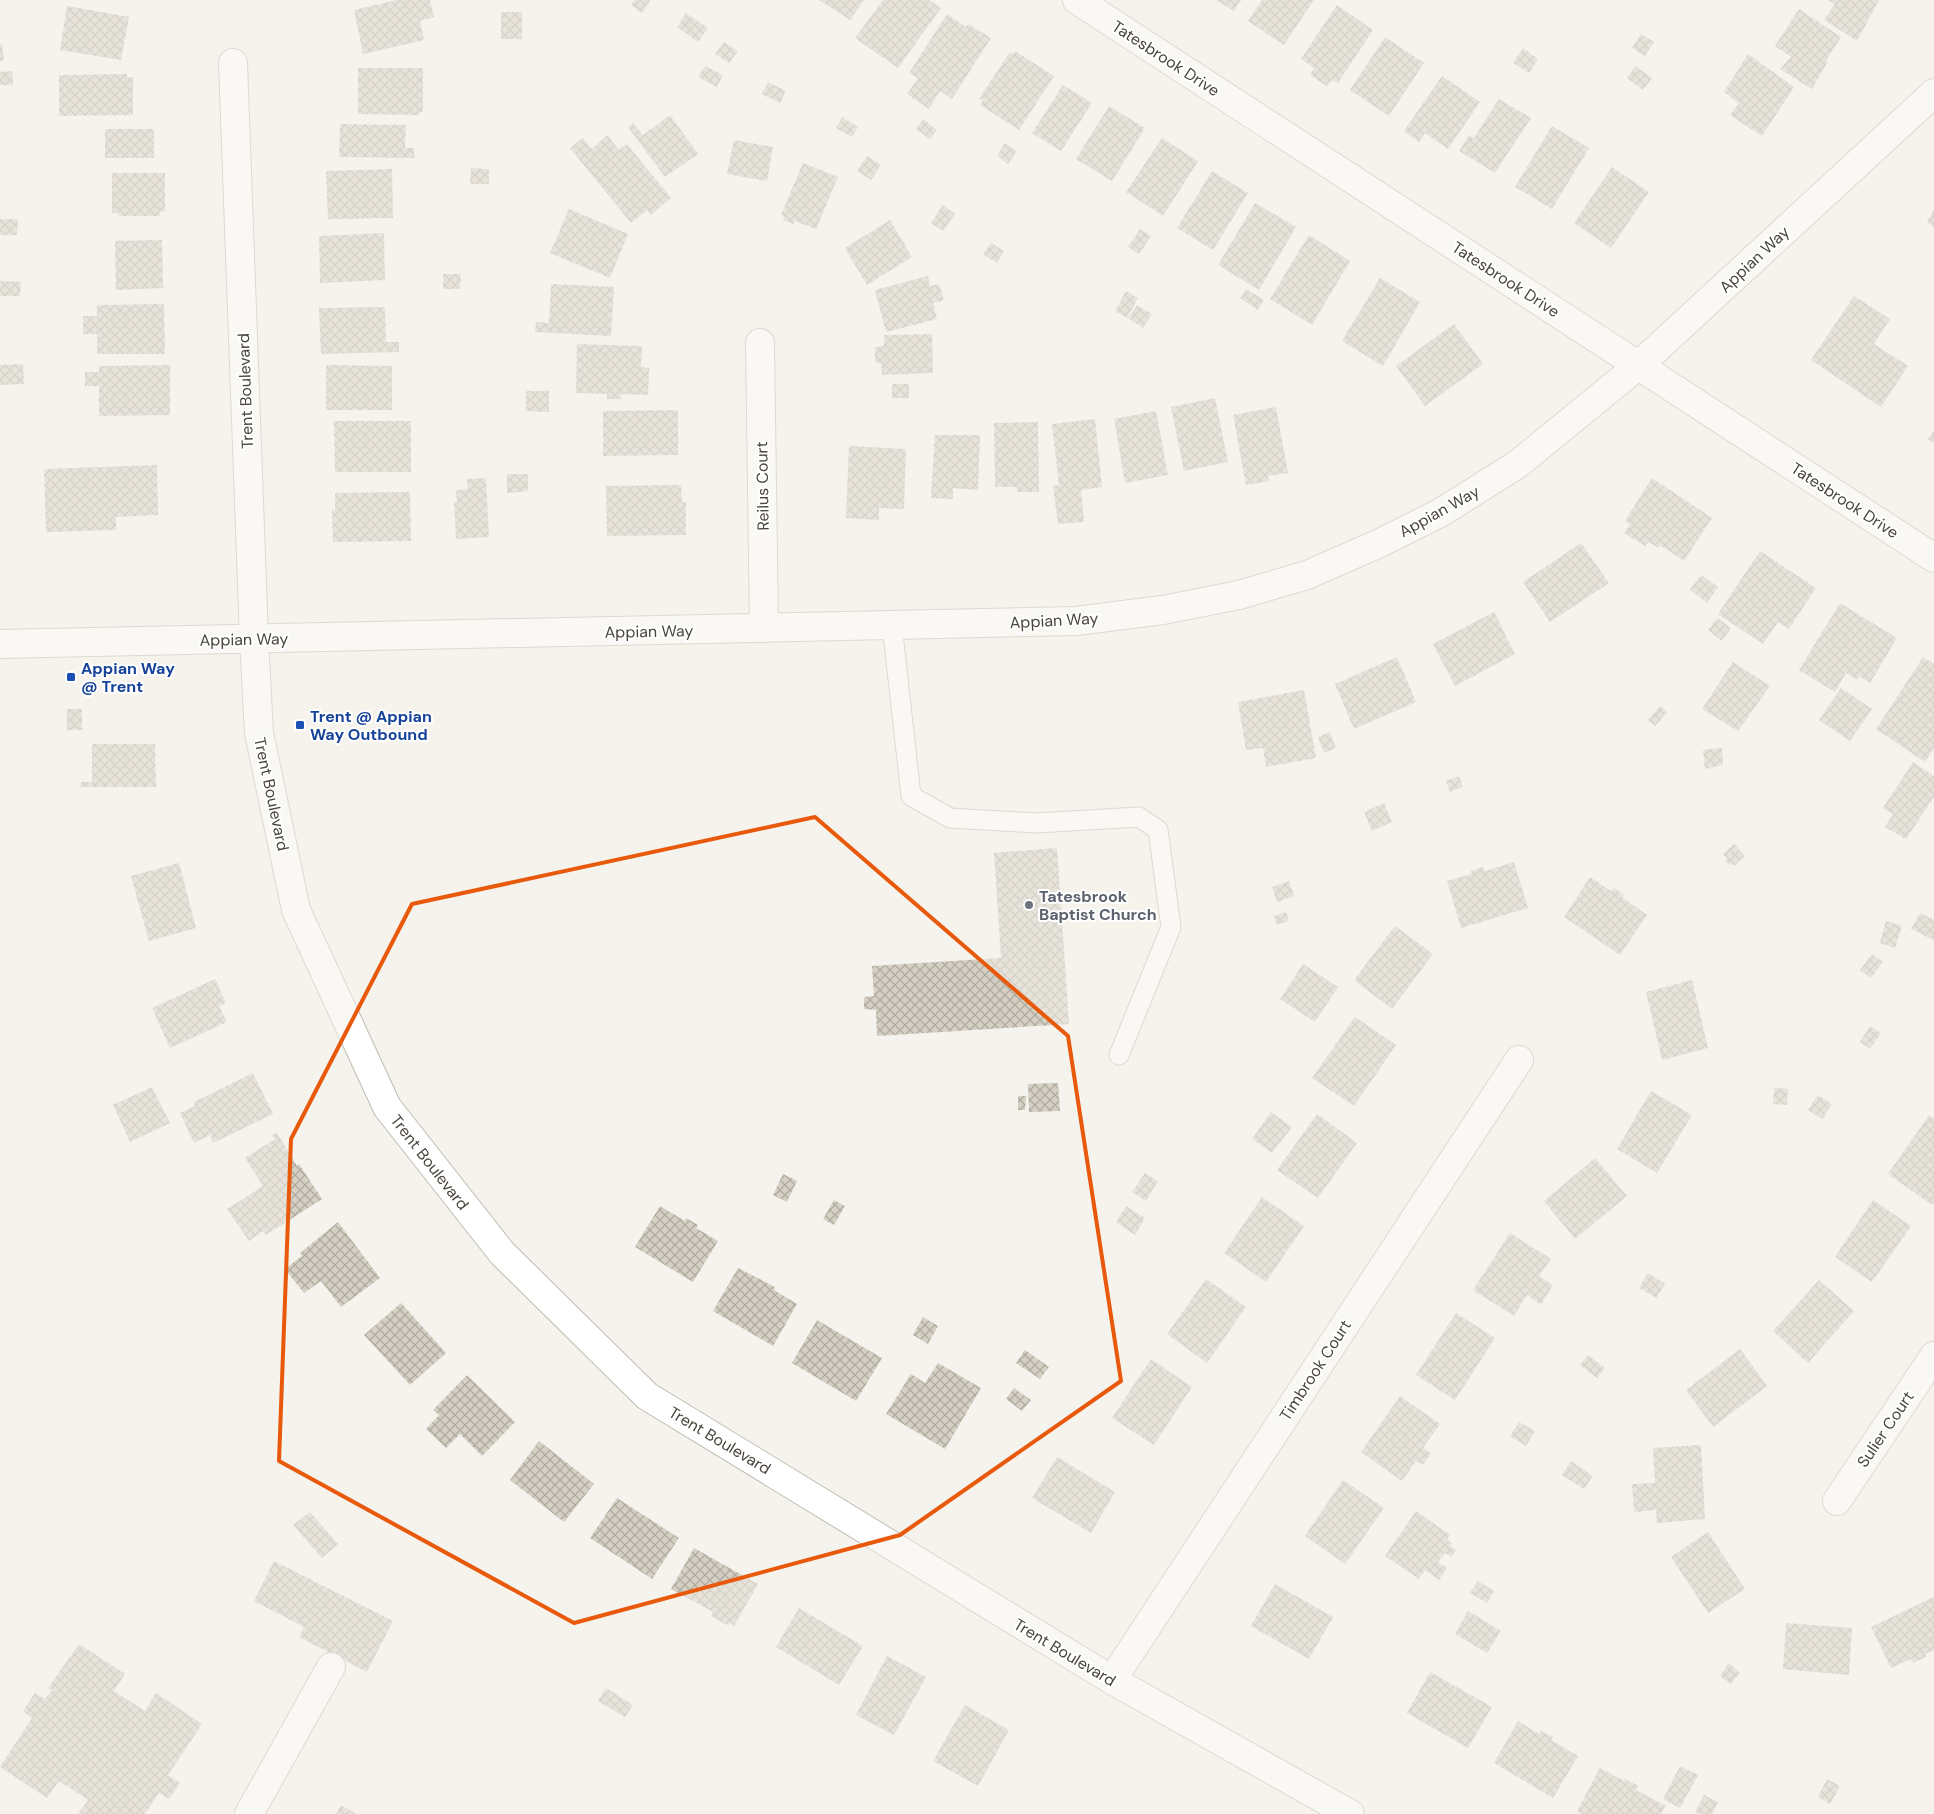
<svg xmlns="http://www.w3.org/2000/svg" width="1934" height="1814" viewBox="0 0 1934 1814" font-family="'DM Sans',sans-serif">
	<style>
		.building { fill: url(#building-cross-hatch) }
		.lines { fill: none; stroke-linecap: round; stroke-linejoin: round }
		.service-casing { stroke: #c0bcb0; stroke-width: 21 }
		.minor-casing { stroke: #c0bcb0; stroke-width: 30 }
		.tertiary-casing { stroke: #c0bcb0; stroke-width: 30 }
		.service { stroke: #fff; stroke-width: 19 }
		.minor { stroke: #fff; stroke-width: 28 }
		.tertiary { stroke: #fff; stroke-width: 28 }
		.marked { fill: none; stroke: #e8590c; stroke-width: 4; stroke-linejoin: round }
		.transit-dot { fill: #1a4fb4; stroke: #fff; stroke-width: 2 }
		.worship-dot { fill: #6b7280; stroke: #fff; stroke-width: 2 }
		.labels { text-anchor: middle; stroke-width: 4; stroke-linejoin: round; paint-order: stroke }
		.street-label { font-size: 16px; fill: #49453b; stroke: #fff }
		.transit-label { font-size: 16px; font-weight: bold; fill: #164399; stroke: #fff; text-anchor: start }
		.worship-label { font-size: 16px; font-weight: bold; fill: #5b616d; stroke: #fff; text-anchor: start }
	</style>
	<defs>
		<pattern id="building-cross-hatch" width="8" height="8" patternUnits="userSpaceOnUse" patternTransform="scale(1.25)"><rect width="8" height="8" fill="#d5d0c3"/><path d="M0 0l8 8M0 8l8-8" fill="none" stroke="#afaba0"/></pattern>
	</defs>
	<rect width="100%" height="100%" fill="#f5f3ed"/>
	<path class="building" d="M397,0H430L434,17L420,21L424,40L363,54L354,10Z
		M635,0H649L650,1L642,13L631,5Z
		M819,0H864L850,20Z
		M883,0H929L941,8L898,68L855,38Z
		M1216,0H1241L1234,11Z
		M1262,0H1314L1284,45L1248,21Z
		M1828,0H1879L1857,41L1824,20L1835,4Z
		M1337,5L1373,30L1338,83L1332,80L1327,86L1310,75L1314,68L1301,59Z
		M67,6L129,17L121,60L60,50Z
		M1799,9L1841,37L1826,61L1827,63L1812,89L1780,69L1791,57L1775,46Z
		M501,12H522V39H501Z
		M686,13L708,28L698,42L677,27Z
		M947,14L966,27L968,24L991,38L952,99L940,91L929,109L907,94L918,78L909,73Z
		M1641,34L1654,42L1645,56L1632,48Z
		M1385,37L1424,63L1389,116L1350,90Z
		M724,42L738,51L729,63L715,54Z
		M0,44H2L4,61H0Z
		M1523,48L1538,59L1529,73L1513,63Z
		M1015,51L1054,76L1019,130L980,105L983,100L979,99L1010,52L1013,54Z
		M1748,54L1794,87L1762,136L1730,115L1739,103L1724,92Z
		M705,66L723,75L717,87L698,77Z
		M1635,66L1652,78L1643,90L1627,78Z
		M358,68H423V112H419V115L358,114Z
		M12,71L13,85H0V72Z
		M127,74V78L133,77V115L59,116V75Z
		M1442,76L1480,102L1448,149L1425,133L1419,142L1404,131Z
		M768,82L786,91L780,103L762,94Z
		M1063,85L1092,103L1061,151L1032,133Z
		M1499,99L1531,118L1495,173L1459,151L1469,135L1474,138Z
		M1109,106L1145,128L1112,181L1076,159Z
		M670,115L698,154L665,177L628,127L633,123L643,135Z
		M842,117L858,127L852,137L836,128Z
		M923,119L937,130L930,139L916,129Z
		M340,124L406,125L405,148H414V158L339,157Z
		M1552,126L1589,148L1552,209L1515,187Z
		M105,129H154V158H105Z
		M607,135L619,150L627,144L671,198L651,215L647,210L631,223L570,148L583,138L592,149Z
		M1162,138L1198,161L1163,216L1126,192Z
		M734,140L773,147L767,181L727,174Z
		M1005,143L1017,151L1008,164L997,156Z
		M867,156L881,165L871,180L857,171Z
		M803,163L838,177L816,229L795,221L794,224L783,220L784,216L781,215Z
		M1612,167L1649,192L1611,248L1574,223Z
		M471,168L489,169V184H470Z
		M392,169L393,218L328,219L326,171Z
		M1212,171L1248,193L1213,250L1177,228Z
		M112,173H165V212L160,211V216H118L119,213H112Z
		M1255,203L1296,227L1259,290L1218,265Z
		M943,205L955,214L943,231L931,223Z
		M569,209L628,234L610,278L550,253Z
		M1934,209V227L1927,222Z
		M0,219H18L17,235H0Z
		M890,220L912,257L867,285L845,248Z
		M1140,229L1151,236L1139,254L1128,247Z
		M384,233L385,280L320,283L319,236Z
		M1309,235L1350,261L1312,325L1270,299Z
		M162,240L163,288L116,290L115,241Z
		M991,243L1004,251L997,263L983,254Z
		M443,274H461L460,289H443Z
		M928,276L930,286L939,284L944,300L933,303L937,319L886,332L875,290Z
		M1380,278L1420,302L1383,366L1342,341Z
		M0,281L21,282L20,296H0Z
		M551,284L614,287L611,336L535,332L536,322L549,323Z
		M1246,289L1264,300L1258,310L1240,298Z
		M1126,291L1138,298L1127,318L1115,311Z
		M1854,296L1890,319L1874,344L1908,366L1881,407L1811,360Z
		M164,304L165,354H97V334H83V316H97V305Z
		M1137,305L1152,314L1143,328L1128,318Z
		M385,307L386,342H399V352L321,354L319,308Z
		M1454,324L1483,364L1425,406L1396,366Z
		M932,334L933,373L882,375L881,363L875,362V347L884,346V335Z
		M577,344L642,346L641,367L649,368L648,395L621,394V399H607V394L576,393Z
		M23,364L24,384L0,385V365Z
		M170,365V415L99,416V386H85V372H99V366Z
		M326,365L392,366V410H326Z
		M892,384H909V398H892Z
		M526,391H549V412L526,411Z
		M1215,398L1228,462L1184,471L1171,407Z
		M1276,407L1288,473L1268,476L1269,481L1246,485L1233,415Z
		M678,410V455L603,456V411Z
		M1156,411L1168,475L1125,483L1114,419Z
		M1095,419L1102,487L1081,490L1084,522L1058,524L1053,486L1059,485L1052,424Z
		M334,421H411V472H335Z
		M1038,422L1039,492H1017V487H995L994,423Z
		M1934,430V443L1928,439Z
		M935,435H980L978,490L953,488V499L931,498Z
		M849,446L906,449L904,509L879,508V520L846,518Z
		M157,465L158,515L116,517V530L46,532L44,469Z
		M507,474H528V491L507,493Z
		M486,478L489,537L456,539L454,503L457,502L456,490L468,489L467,479Z
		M1652,478L1712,518L1684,561L1660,545L1659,548L1648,542L1645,546L1624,533L1630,524L1625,521Z
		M681,485L682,502H686V535L607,536L606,486Z
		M410,492L411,541L333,542L332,510L335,511V493Z
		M1581,543L1609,583L1550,622L1523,582Z
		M1760,551L1816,588L1789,629L1778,622L1763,644L1718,614Z
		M1701,575L1718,587L1707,603L1690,590Z
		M1840,603L1897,638L1870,683L1859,676L1857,680L1846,673L1835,692L1799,670Z
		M1494,612L1515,654L1455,686L1433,644Z
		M1717,618L1731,628L1722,641L1708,630Z
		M1397,657L1416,702L1354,729L1335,684Z
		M1923,657L1934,664V748L1925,762L1876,729Z
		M1733,662L1770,686L1738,731L1702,709Z
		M1841,688L1872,709L1850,741L1819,720Z
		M1304,690L1316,758L1266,767L1263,748L1246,750L1238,702Z
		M1660,706L1667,712L1655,726L1648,720Z
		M67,709H82V730H67Z
		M1330,732L1336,748L1324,753L1318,737Z
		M92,744H155L156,787H80L81,782H92Z
		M1722,748L1723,765L1705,769L1703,750Z
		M1913,762L1934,776V797L1906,839L1885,827L1893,814L1883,808Z
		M1459,776L1463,787L1450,792L1446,781Z
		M1384,803L1392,822L1372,831L1364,812Z
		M1734,844L1745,856L1734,866L1731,863L1729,865L1725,860L1727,858L1723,854Z
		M1057,848L1069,1024L877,1036L876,1010L864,1009V997L874,996L872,966L1001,958L994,853Z
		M1514,862L1528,908L1461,928L1447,881L1472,874L1471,871L1483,867L1485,871Z
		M179,863L196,928L149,941L131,876Z
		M1590,877L1611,891L1614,888L1624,895L1622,897L1647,915L1620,955L1564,917Z
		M1289,881L1294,896L1277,902L1272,887Z
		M1286,912L1289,921L1277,925L1274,916Z
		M1920,913L1934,920V940L1911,929Z
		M1886,921L1902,926L1895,948L1880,943Z
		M1395,926L1433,954L1392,1009L1354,980Z
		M1872,954L1883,962L1871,978L1860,970Z
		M1303,964L1338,987L1315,1022L1280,999Z
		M215,979L226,1003L219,1006L227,1022L170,1048L152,1008Z
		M1692,980L1708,1048L1662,1060L1646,992Z
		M1355,1017L1396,1045L1354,1106L1312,1078Z
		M1870,1026L1881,1033L1870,1049L1860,1042Z
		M253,1073L273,1114L213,1143L210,1135L194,1143L180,1113L195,1106L194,1102Z
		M1058,1083L1060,1111L1029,1112L1028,1084Z
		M152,1087L170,1123L130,1142L113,1105Z
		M1774,1088L1788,1089L1787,1105L1773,1104Z
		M1651,1091L1692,1115L1657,1173L1617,1149Z
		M1818,1095L1832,1104L1822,1119L1808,1110Z
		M1018,1096H1026L1025,1110H1018Z
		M1271,1112L1292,1127L1272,1153L1252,1139Z
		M1317,1114L1357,1143L1318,1198L1277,1170Z
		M1929,1115L1934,1119V1203L1932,1205L1888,1174Z
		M277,1133L297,1166L299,1164L322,1199L266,1235L263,1231L249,1241L227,1209L263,1186L245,1158L275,1139L272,1135Z
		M1595,1158L1627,1196L1575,1239L1544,1201Z
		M1145,1173L1158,1181L1146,1201L1132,1192Z
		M783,1174L797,1181L787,1202L773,1195Z
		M1262,1197L1304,1226L1266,1282L1224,1253Z
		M834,1200L845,1206L834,1225L823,1219Z
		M1873,1200L1911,1226L1872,1282L1835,1257Z
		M660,1206L685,1221L686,1218L698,1225L696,1228L718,1241L693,1282L635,1247Z
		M1126,1206L1145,1218L1135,1235L1116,1222Z
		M338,1222L380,1278L341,1307L321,1281L304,1293L285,1269L302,1256L300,1253Z
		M1510,1233L1551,1259L1539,1276L1553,1285L1541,1305L1527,1295L1514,1316L1473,1290Z
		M738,1268L775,1287L774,1290L797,1304L773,1346L713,1311Z
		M1648,1273L1665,1284L1656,1298L1639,1288Z
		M1206,1279L1246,1307L1207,1363L1167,1334Z
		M1819,1280L1854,1311L1808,1363L1773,1331Z
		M401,1303L446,1353L410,1385L364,1335Z
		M1456,1313L1495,1338L1455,1400L1416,1375Z
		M923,1317L938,1326L928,1344L913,1335Z
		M817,1320L882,1358L856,1401L792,1363Z
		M1740,1349L1767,1386L1713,1427L1686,1390Z
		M1025,1350L1049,1367L1040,1379L1016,1363Z
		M1588,1355L1605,1368L1597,1378L1580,1365Z
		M1151,1359L1192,1387L1154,1445L1112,1418Z
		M938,1363L981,1388L945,1449L886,1414L911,1374L925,1383Z
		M467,1375L515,1422L482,1456L460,1434L446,1448L426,1429L439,1415L433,1410Z
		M1014,1388L1031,1400L1022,1411L1006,1399Z
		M1400,1396L1440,1424L1423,1448L1431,1453L1423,1465L1416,1461L1402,1481L1361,1452Z
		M1519,1422L1535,1431L1526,1446L1510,1436Z
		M539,1441L594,1484L564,1522L510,1480Z
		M1701,1445L1705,1519L1657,1523L1656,1510L1634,1512L1632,1484L1655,1483L1653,1448Z
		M1057,1457L1115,1492L1091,1533L1032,1498Z
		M1571,1461L1593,1476L1584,1489L1562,1475Z
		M1343,1480L1384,1508L1345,1564L1305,1536Z
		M617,1498L679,1538L652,1579L590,1538Z
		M1416,1511L1450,1535L1447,1540L1452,1543L1450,1546L1456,1550L1451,1557L1445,1553L1438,1562L1447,1568L1439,1580L1425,1570L1419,1579L1385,1556Z
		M310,1512L338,1544L322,1558L293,1525Z
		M1708,1532L1745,1589L1708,1613L1671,1557Z
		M694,1548L758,1584L734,1626L729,1623L727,1625L711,1616L713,1612L671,1589Z
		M274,1561L393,1621L367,1672L299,1637L304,1627L254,1601Z
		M1478,1581L1494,1591L1487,1603L1470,1593Z
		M1275,1584L1333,1617L1309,1659L1251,1626Z
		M1934,1597V1650L1925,1654L1926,1657L1913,1663L1911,1659L1891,1668L1871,1627Z
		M799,1608L863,1646L839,1685L776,1647Z
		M1468,1611L1501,1631L1487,1653L1455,1634Z
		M1786,1623L1852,1628L1849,1675L1783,1669Z
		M79,1644L125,1674L114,1691L145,1711L156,1693L202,1724L168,1775L180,1783L169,1799L159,1793L145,1814H78L88,1800L59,1781L47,1798L0,1767L32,1718L23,1711L35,1693L45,1699L52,1690L48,1688Z
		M887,1656L926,1677L894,1735L856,1715Z
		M1729,1663L1740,1673L1731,1684L1720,1676Z
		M1430,1672L1492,1707L1468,1748L1407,1713Z
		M606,1688L633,1705L625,1717L598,1701Z
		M965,1705L1009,1730L978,1786L933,1761Z
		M1518,1721L1539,1734L1541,1731L1553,1737L1551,1740L1578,1756L1553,1798L1494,1763Z
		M1680,1766L1698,1775L1680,1808L1663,1799Z
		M1600,1768L1624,1781L1625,1779L1638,1786L1636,1790L1666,1806L1661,1814H1582L1577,1811Z
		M1827,1779L1840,1786L1830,1804L1818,1797Z
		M1704,1795L1718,1802L1712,1814H1700L1695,1812Z
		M341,1805L356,1814H336Z"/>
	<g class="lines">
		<g class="service-casing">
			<path id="service" d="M892,625L911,796L950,818L1036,823L1139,817L1158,830L1171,927L1119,1055"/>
		</g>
		<g class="minor-casing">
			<path id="minor" d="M1077,0L1934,558
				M233,63L254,639
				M760,343L764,628
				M1837,1501L1934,1356
				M1112,1680L1519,1060
				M249,1814L331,1667"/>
		</g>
		<g class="tertiary-casing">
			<path id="tertiary" d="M254,639L259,733L296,910L387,1107L502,1253L647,1396L1112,1680L1350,1814
				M0,644L1076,621L1163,610L1239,595L1307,575L1380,543L1440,513L1518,464L1639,365L1934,93"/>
		</g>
		<use href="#service" class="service"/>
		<use href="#minor" class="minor"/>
		<use href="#tertiary" class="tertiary"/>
	</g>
	<path d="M0 0H1934V1814H0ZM815,817L1068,1036L1121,1381L900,1535L574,1623L279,1461L291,1139L412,904Z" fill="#f5f3ed" fill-opacity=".55" fill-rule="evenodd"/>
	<path class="marked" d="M815,817L1068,1036L1121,1381L900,1535L574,1623L279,1461L291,1139L412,904Z"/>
	<g class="transit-dot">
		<rect x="66" y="672" width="10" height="10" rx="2.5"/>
		<rect x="295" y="720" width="10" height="10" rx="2.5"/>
	</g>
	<circle class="worship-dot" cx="1029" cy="905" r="5"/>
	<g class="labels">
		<g class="street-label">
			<text transform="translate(1166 58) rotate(33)" y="6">Tatesbrook Drive</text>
			<text transform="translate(1754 259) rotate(-43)" y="6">Appian Way</text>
			<text transform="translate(1506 279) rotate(33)" y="6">Tatesbrook Drive</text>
			<text transform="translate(245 391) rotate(-92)" y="6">Trent Boulevard</text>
			<text transform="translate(762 486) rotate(-91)" y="6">Reilus Court</text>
			<text transform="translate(1845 500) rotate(33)" y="6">Tatesbrook Drive</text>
			<text transform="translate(1439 511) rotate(-29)" y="6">Appian Way</text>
			<text transform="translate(1054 620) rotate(-3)" y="6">Appian Way</text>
			<text transform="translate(649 631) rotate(-1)" y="6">Appian Way</text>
			<text transform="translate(244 639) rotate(-1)" y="6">Appian Way</text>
			<text transform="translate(272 794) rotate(78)" y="6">Trent Boulevard</text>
			<text transform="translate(430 1162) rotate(52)" y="6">Trent Boulevard</text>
			<text transform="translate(1315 1370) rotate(-57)" y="6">Timbrook Court</text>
			<text transform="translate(1885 1429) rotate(-56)" y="6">Sulier Court</text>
			<text transform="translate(720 1440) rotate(31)" y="6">Trent Boulevard</text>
			<text transform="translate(1065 1652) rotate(31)" y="6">Trent Boulevard</text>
		</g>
		<g class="transit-label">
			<text x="81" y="674">Appian Way<tspan x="81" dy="18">@ Trent</tspan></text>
			<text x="310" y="722">Trent @ Appian<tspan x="310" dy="18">Way Outbound</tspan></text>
		</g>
		<g class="worship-label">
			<text x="1039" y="902">Tatesbrook<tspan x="1039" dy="18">Baptist Church</tspan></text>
		</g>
	</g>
</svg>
